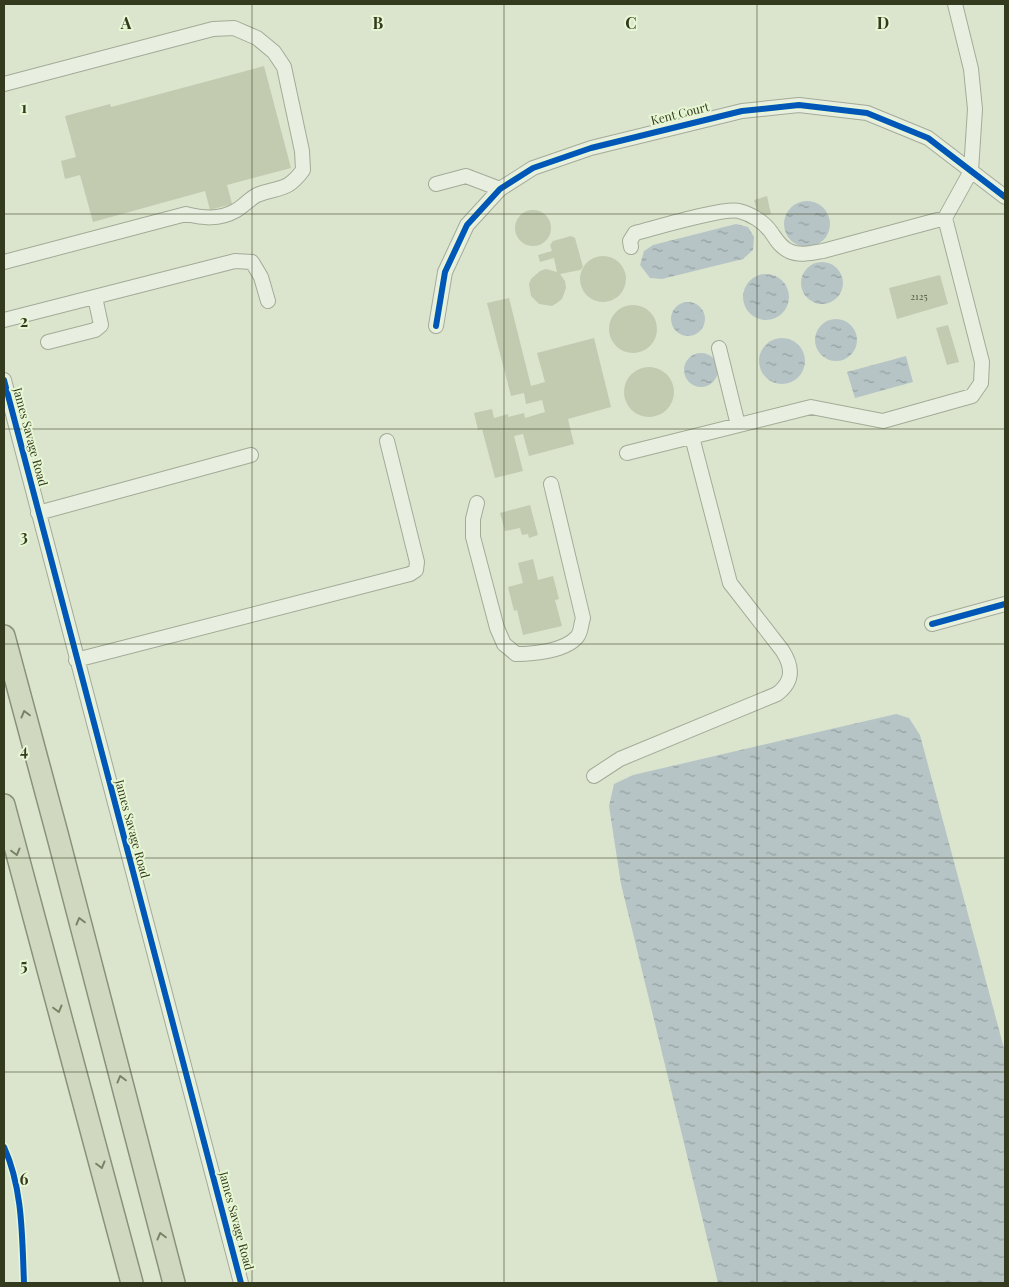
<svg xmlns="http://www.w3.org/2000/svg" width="1009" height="1287" viewBox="0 0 1009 1287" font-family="'Playfair Display',serif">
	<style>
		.water { fill: url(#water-ripples) }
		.building { fill: #c2caaf }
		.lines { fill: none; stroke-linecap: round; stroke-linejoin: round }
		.minor-casing { stroke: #a3ab97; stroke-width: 16 }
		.highway-casing { stroke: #8a907e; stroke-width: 24 }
		.minor { stroke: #e8eee0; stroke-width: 14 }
		.highway { stroke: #d0d9bf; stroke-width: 21 }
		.cycleway-casing { stroke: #e7f7d4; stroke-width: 9 }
		.cycleway { stroke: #0057b8; stroke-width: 6 }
		.oneway { stroke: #7a8266 }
		.grid { fill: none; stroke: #343a1e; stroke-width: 1; stroke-opacity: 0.55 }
		.labels { text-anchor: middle; stroke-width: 4; stroke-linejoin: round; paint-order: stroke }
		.number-label { font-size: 10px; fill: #585e42 }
		.street-label { font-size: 12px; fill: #343a1e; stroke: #e7f7d4 }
		.grid-label { font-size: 16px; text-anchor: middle; font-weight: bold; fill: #343a1e; stroke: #e7f7d4; stroke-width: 4; stroke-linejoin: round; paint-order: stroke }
	</style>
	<defs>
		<pattern id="water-ripples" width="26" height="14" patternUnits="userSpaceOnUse" patternTransform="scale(1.25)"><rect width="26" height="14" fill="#b6c4c6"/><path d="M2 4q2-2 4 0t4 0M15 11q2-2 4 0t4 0" fill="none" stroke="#95a0a0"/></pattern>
	</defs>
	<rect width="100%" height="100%" fill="#dbe5ce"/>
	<path class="water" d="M784 224a23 23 0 1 1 46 0a23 23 0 1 1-46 0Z
		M736,224L748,227L754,237L753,250L743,259L662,279L650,278L640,265L644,251L653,245Z
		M801 283a21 21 0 1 1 42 0a21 21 0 1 1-42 0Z
		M743 297a23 23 0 1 1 46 0a23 23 0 1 1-46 0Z
		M671 319a17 17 0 1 1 34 0a17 17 0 1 1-34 0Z
		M815 340a21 21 0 1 1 42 0a21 21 0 1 1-42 0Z
		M759 361a23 23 0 1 1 46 0a23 23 0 1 1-46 0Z
		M684 370a17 17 0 1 1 34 0a17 17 0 1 1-34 0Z
		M906,356L913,382L855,398L847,372Z
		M896,714L909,718L920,735L1005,1052V1283H718L621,884L609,806L614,784L633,775Z"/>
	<path class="building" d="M264,66L291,168L227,185L232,204L210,210L205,191L93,222L80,175L65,179L61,161L76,157L65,116L110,104L111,107Z
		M767,196L771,214L759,217L754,200Z
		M515 228a18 18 0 1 1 36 0a18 18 0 1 1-36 0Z
		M571,236L575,238L583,267L580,270L560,274L565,281L566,288L562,299L557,303L552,306L539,304L531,296L529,284L531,279L540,271L546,269L557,272L554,258L540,262L538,255L552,251L550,245L553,241Z
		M580 279a23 23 0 1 1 46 0a23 23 0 1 1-46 0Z
		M940,275L948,304L897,319L889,288Z
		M509,298L531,386L545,382L537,353L594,338L611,407L568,419L574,444L529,456L523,434L514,436L523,471L495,478L482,429L478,430L474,413L492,409L494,418L508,414V417L524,413L525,418L545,412L542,400L526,404L524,393L511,396L487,303Z
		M609 329a24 24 0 1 1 48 0a24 24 0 1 1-48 0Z
		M948,325L959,362L947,365L936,328Z
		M624 392a25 25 0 1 1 50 0a25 25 0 1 1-50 0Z
		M530,505L538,535L529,538L528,534L522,535L520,528L505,531L500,513Z
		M533,559L538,580L553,576L559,599L555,600L562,626L523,635L517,610L514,611L508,587L523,583L518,563Z"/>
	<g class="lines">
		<g class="minor-casing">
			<path id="minor" d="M4,84L213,29L234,28L257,38L274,52L284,67L302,151L303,170C286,193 279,186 257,195C249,199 243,207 235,211C219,220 203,218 186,214L4,262
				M436,184L466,176L500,189
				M631,247L630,241L635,233C655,228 724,207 739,211C751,214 764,222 771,232C776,239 780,247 789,251C799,256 812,253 823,251L945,218
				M4,320L235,261L252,262L261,277L268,301
				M436,326L445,272L467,225L500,189L533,168L591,148L742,111L799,105L867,113L928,138L1005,197
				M48,342L95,330L101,325L95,297
				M719,348L738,425
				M4,380L241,1283
				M627,453L811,407L883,421L972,396L981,383L982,362L945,218L971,171L975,109L971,69L955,4
				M477,503L473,519V537L497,628L504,644L516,654C534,654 565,651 577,637C581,633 581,624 583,618L551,484
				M38,513L251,455
				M932,624L1005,604
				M76,660L410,574L416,570L417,562L387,441
				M594,776L620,759L777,694C794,681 793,667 782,650L730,583L692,437"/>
		</g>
		<g class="highway-casing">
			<path id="highway" d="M4,636L58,837L174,1283
				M4,805L132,1283"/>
		</g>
		<use href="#minor" class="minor"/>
		<use href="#highway" class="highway"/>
		<g class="cycleway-casing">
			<path id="cycleway" d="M436,326L445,272L467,225L500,189L533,168L591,148L742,111L799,105L867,113L928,138L1005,197
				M4,380L241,1283
				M932,624L1005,604
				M4,1147C23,1189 22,1237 24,1283"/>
		</g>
		<use href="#cycleway" class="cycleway"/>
	</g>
	<defs><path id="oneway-chevron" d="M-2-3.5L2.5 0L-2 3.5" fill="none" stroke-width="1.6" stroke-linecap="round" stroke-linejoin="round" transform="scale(1.25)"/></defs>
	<g class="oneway">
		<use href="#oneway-chevron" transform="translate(25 714) rotate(-105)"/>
		<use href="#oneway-chevron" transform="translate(16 852) rotate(75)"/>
		<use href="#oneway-chevron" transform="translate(80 921) rotate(-105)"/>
		<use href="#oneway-chevron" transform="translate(58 1009) rotate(75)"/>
		<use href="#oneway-chevron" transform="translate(121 1079) rotate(-105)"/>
		<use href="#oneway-chevron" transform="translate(101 1165) rotate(75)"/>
		<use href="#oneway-chevron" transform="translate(161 1236) rotate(-105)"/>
	</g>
	<path class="grid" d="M252,4V1283M504,4V1283M757,4V1283M4,214H1005M4,429H1005M4,644H1005M4,858H1005M4,1072H1005"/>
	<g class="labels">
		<g class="number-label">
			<text x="919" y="300">2125</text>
		</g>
		<g class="street-label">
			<text transform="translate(680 114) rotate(-14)" y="4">Kent Court</text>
			<text transform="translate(30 437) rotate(75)" y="4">James Savage Road</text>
			<text transform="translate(132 829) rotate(75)" y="4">James Savage Road</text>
			<text transform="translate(236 1221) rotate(75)" y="4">James Savage Road</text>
		</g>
	</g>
	<g class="grid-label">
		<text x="126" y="29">A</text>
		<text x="378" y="29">B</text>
		<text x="631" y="29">C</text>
		<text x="883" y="29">D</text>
		<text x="24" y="113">1</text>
		<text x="24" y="327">2</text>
		<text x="24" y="542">3</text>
		<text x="24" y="756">4</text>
		<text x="24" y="971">5</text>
		<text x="24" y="1185">6</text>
	</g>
	<rect width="1009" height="1287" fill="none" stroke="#343a1e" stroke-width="10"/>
</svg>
